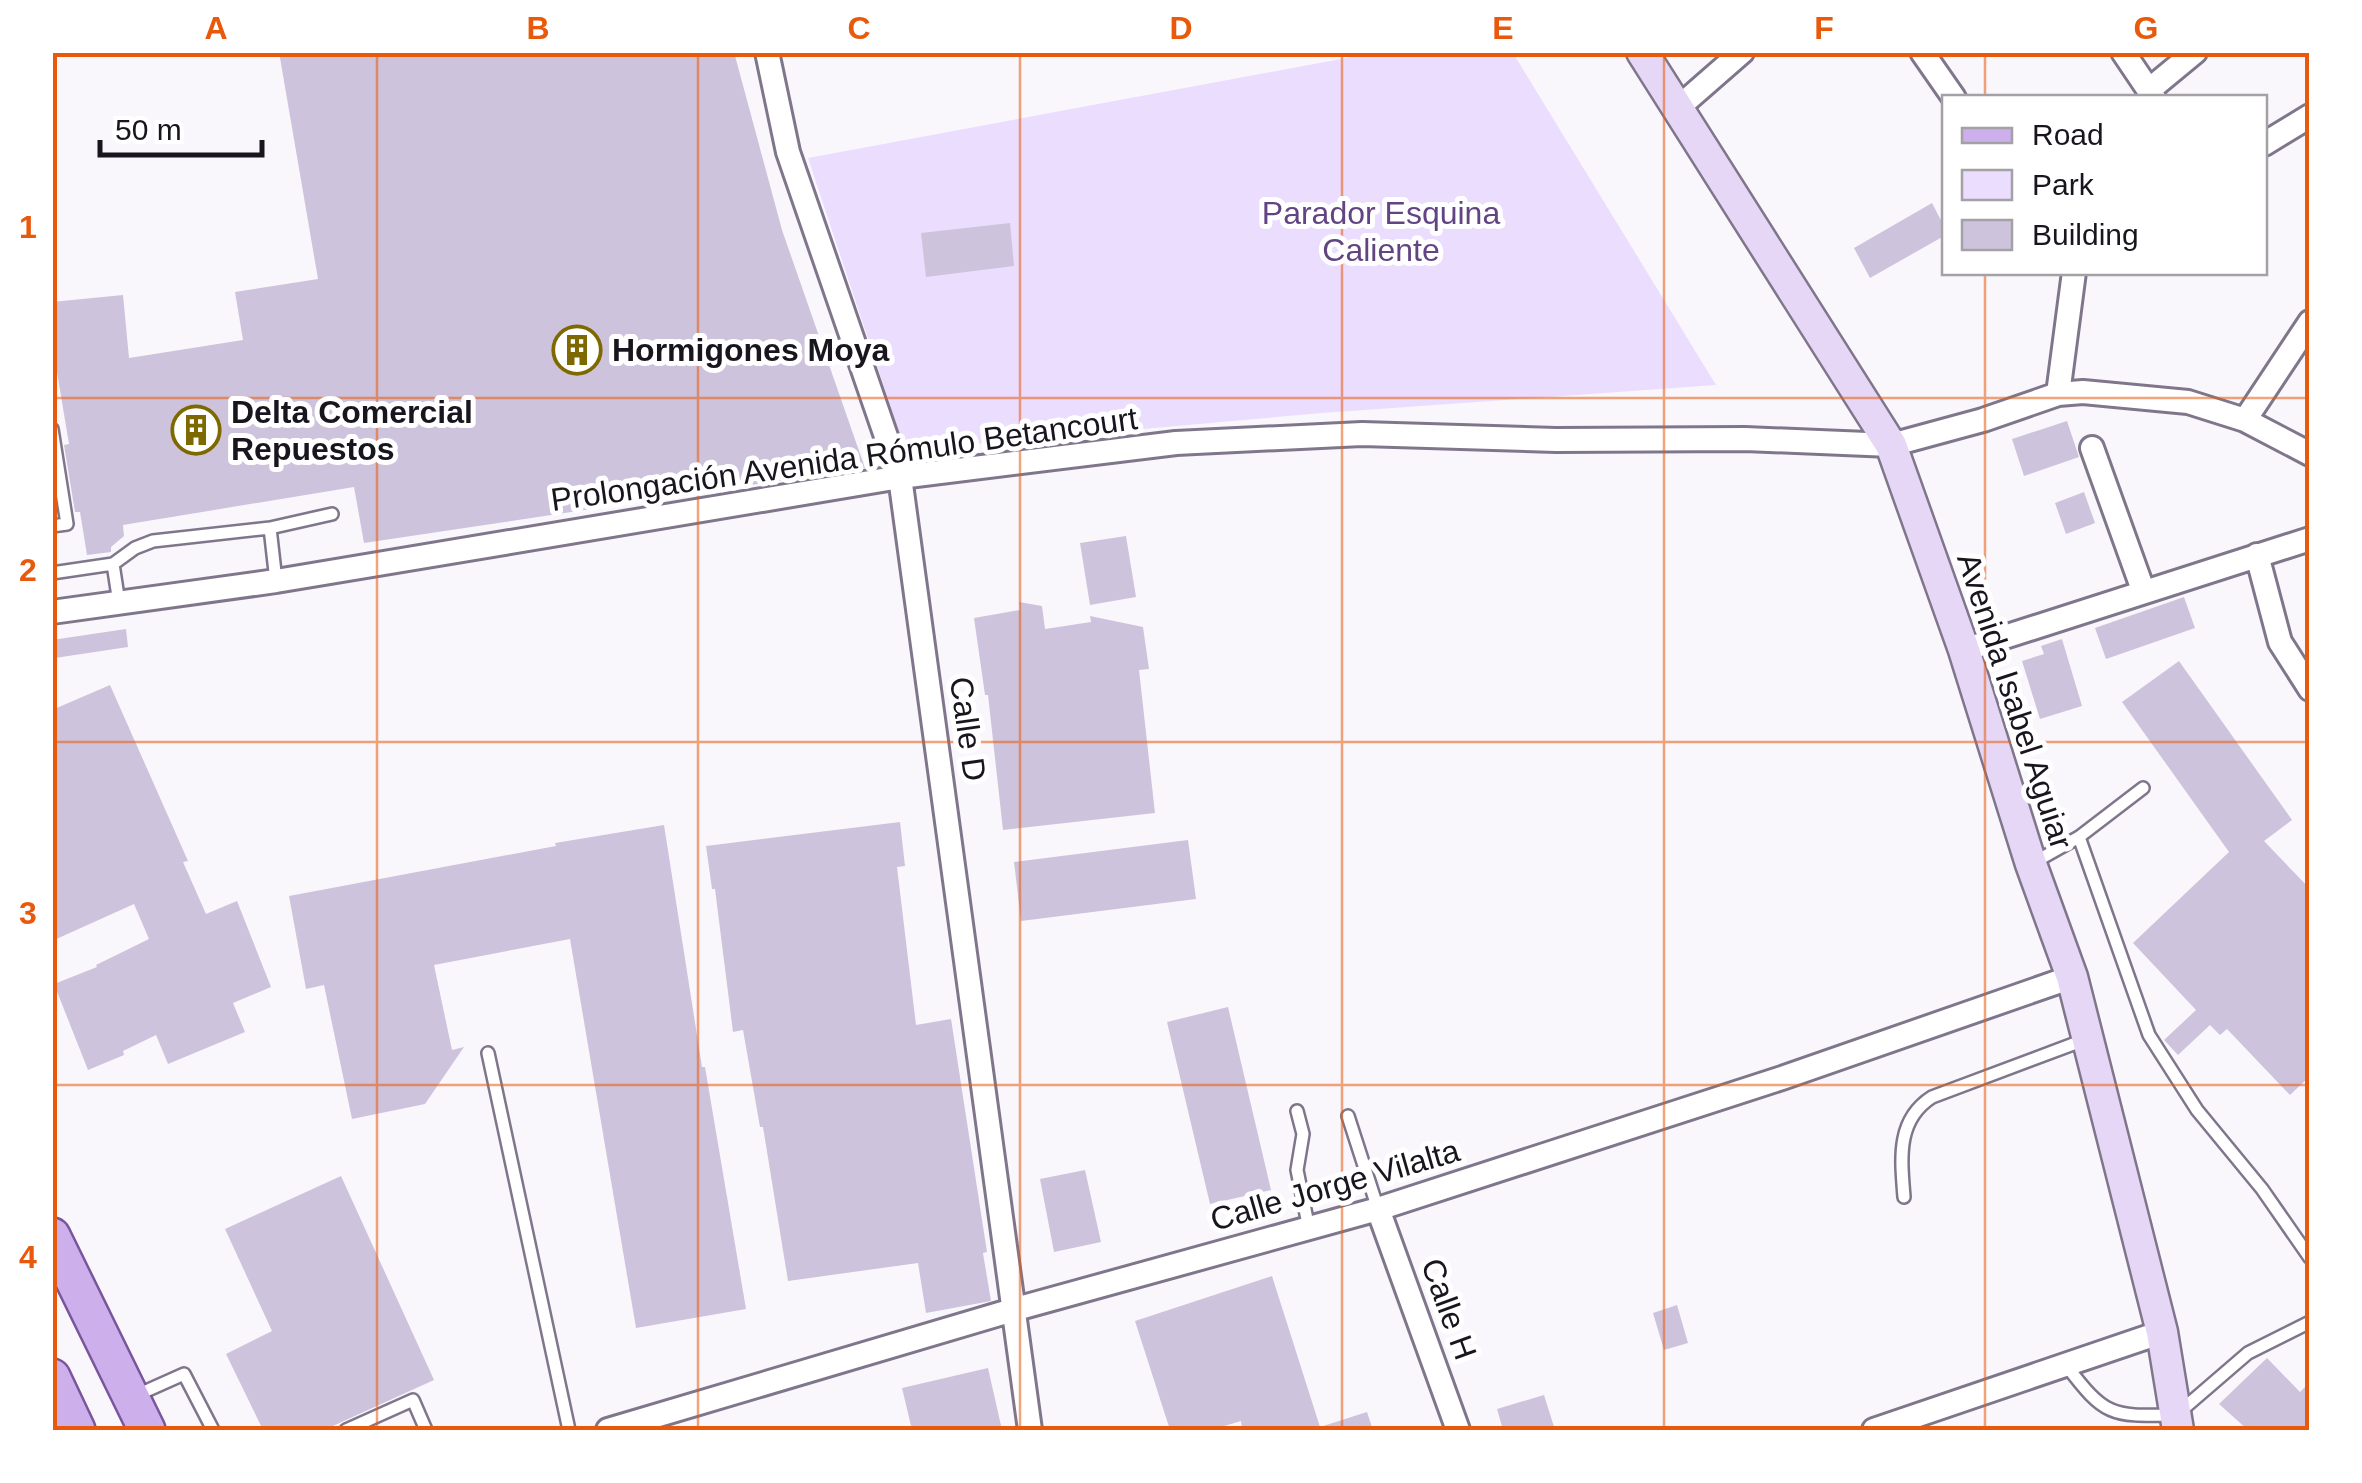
<svg xmlns="http://www.w3.org/2000/svg" width="2362" height="1483" viewBox="0 0 2362 1483" font-family="Helvetica,sans-serif">
	<style>
		.green { fill: #ebddfe }
		.building { fill: #cec3dc }
		.lines { fill: none; stroke-linecap: round; stroke-linejoin: round }
		.service-casing { stroke: #80768c; stroke-width: 16 }
		.minor-casing { stroke: #80768c; stroke-width: 28 }
		.secondary-casing { stroke: #80768c; stroke-width: 35 }
		.primary-casing { stroke: #79569c; stroke-width: 40 }
		.service { stroke: #fff; stroke-width: 11 }
		.minor { stroke: #fff; stroke-width: 22 }
		.secondary { stroke: #e6d7f6; stroke-width: 30 }
		.primary { stroke: #cdafec; stroke-width: 35 }
		.grid { fill: none; stroke: #e8590c; stroke-width: 2.5; stroke-opacity: 0.55 }
		.labels { text-anchor: middle; stroke-width: 10; stroke-linejoin: round; paint-order: stroke }
		.park-label { font-size: 32px; fill: #634483; stroke: #fff }
		.poi-label { font-size: 32px; font-weight: bold; fill: #19151e; stroke: #fff; text-anchor: start }
		.street-label { font-size: 32px; fill: #19151e; stroke: #fff }
		.neatline { fill: none; stroke: #e8590c; stroke-width: 4 }
		.grid-label { font-size: 32px; text-anchor: middle; font-weight: bold; fill: #e8590c }
	</style>
	<rect width="100%" height="100%" fill="#f9f7fc"/>
	<path class="green" d="M1373,53H1513L1716,385L1322,413L905,450L808,158Z"/>
	<path class="building" d="M279,52H734L782,230L865,468L364,543L354,487L123,525L124,536L111,547V552L87,555L80,512H75L64,445L69,444L52,342V302L123,295L129,358L243,340L235,292L318,279Z
		M1932,203L1944,226V236L1870,278L1854,248Z
		M1010,223L1014,266L926,277L921,233Z
		M2067,421L2079,457L2024,476L2012,439Z
		M2084,492L2095,523L2066,534L2055,503Z
		M1126,536L1136,597L1090,605L1080,543Z
		M2184,597L2195,628L2106,659L2095,628Z
		M1019,602L1042,606L1045,629L1091,622L1090,616L1143,627L1149,669L1139,670L1155,813L1003,830L988,695H985L974,618L1020,610Z
		M126,629L128,647L55,658L52,640Z
		M2062,639L2082,706L2040,719L2022,661L2044,654L2041,646Z
		M2179,661L2292,820L2264,841L2310,889V1076L2290,1095L2227,1029L2220,1035L2210,1025L2178,1055L2164,1040L2196,1010L2133,943L2229,852L2122,702Z
		M110,685L188,861L183,862L206,914L237,901L271,987L233,1003L245,1032L168,1064L156,1035L123,1051L124,1055L88,1070L54,984L97,967L96,965L149,939L134,904L52,941V710Z
		M900,822L905,866L897,867L916,1025L951,1019L987,1252L983,1253L991,1301L926,1313L918,1263L788,1281L763,1127H760L743,1030L733,1032L715,889H712L706,846Z
		M664,825L702,1067H705L746,1309L636,1328L570,939L434,965L452,1050L464,1047L425,1104L352,1119L324,985L306,989L289,896L556,846L555,843Z
		M1188,840L1196,899L1021,921L1014,862Z
		M1228,1007L1271,1190L1210,1204L1167,1022Z
		M1085,1170L1101,1242L1054,1252L1040,1179Z
		M341,1176L434,1380L324,1430H263L226,1354L272,1331L225,1229Z
		M1272,1276L1320,1427L1367,1412L1373,1430H1242L1241,1421L1211,1430H1170L1135,1321Z
		M1677,1305L1688,1343L1664,1350L1653,1313Z
		M2267,1358L2300,1392L2310,1382V1430H2248L2219,1404Z
		M988,1368L1002,1430H912L902,1388Z
		M1544,1395L1555,1430H1503L1497,1409Z"/>
	<g class="lines">
		<g class="service-casing">
			<path id="service" d="M52,429L67,524L52,526
				M270,528L276,581
				M113,564L119,603
				M52,573L113,564L135,548L153,541L270,528L332,514
				M2079,837L2149,1035L2197,1110L2262,1189L2310,1258
				M2031,864L2079,837L2143,788
				M488,1053L569,1430
				M1297,1111L1303,1134L1297,1170L1309,1229
				M1348,1116L1378,1209
				M1904,1197C1901,1159 1896,1120 1932,1097L2084,1040
				M2066,1365C2106,1418 2112,1416 2176,1415L2248,1353L2310,1322
				M137,1395L184,1374L213,1430
				M346,1430L413,1400L426,1430"/>
		</g>
		<g class="minor-casing">
			<path id="minor" d="M767,52L788,152L900,477L1030,1430
				M1922,52L1954,98
				M2123,52L2154,98
				M2149,90L2195,52
				M1679,107L1742,52
				M2264,144L2310,116
				M2058,394L2074,272
				M2245,420L2310,322
				M2092,448L2143,590
				M2257,555L2280,642L2310,689
				M52,612L276,581L900,477L1176,443L1362,434L1556,440L1745,439L1891,445L1983,420L2058,394L2083,392L2188,402L2245,420L2310,454
				M1964,650L2310,539
				M1378,1209L1458,1430
				M608,1430L1016,1309L1378,1209L1782,1078L2072,977
				M1874,1430L2162,1332"/>
		</g>
		<g class="secondary-casing">
			<path id="secondary" d="M1642,52L1891,445L1964,650L2031,864L2072,977L2162,1332L2178,1430"/>
		</g>
		<g class="primary-casing">
			<path id="primary" d="M52,1236L147,1430
				M52,1377L77,1430"/>
		</g>
		<use href="#service" class="service"/>
		<use href="#minor" class="minor"/>
		<use href="#secondary" class="secondary"/>
		<use href="#primary" class="primary"/>
	</g>
	<path class="grid" d="M377,52V1430M698,52V1430M1020,52V1430M1342,52V1430M1664,52V1430M1985,52V98M1985,272V1430M52,398H2310M52,742H2310M52,1085H2310"/>
	<defs>
		<g id="building-ring" transform="scale(2.5)"><circle r="9.5" fill="#fff" stroke="#7e6900" stroke-width="1.5"/><path d="M-4-6H4V6H1V3H-1V6H-4ZM-2.5-4.3h1.7v1.8h-1.7ZM.8-4.3h1.7v1.8H.8ZM-2.5-1h1.7V.8h-1.7ZM.8-1h1.7V.8H.8Z" fill="#7e6900"/></g>
	</defs>
	<g fill-rule="evenodd">
		<use href="#building-ring" x="577" y="350"/>
		<use href="#building-ring" x="196" y="430"/>
	</g>
	<g class="labels">
		<g class="park-label">
			<text x="1381" y="224">Parador Esquina<tspan x="1381" dy="37">Caliente</tspan></text>
		</g>
		<g class="poi-label">
			<text x="612" y="361">Hormigones Moya</text>
			<text x="231" y="423">Delta Comercial<tspan x="231" dy="37">Repuestos</tspan></text>
		</g>
		<g class="street-label">
			<text transform="translate(844 459) rotate(-8)" y="11">Prolongación Avenida Rómulo Betancourt</text>
			<text transform="translate(2015 701) rotate(72)" y="11">Avenida Isabel Aguiar</text>
			<text transform="translate(968 729) rotate(82)" y="11">Calle D</text>
			<text transform="translate(1335 1185) rotate(-16)" y="11">Calle Jorge Vilalta</text>
			<text transform="translate(1449 1309) rotate(70)" y="11">Calle H</text>
		</g>
	</g>
	<rect width="2362" height="1483" fill="none" stroke="#ffffff" stroke-width="110"/>
	<rect x="1942" y="95" width="325" height="180" fill="#ffffff" stroke="#a3a1a5" stroke-width="2.5"/>
	<rect x="1962" y="128" width="50" height="15" fill="#cdafec" stroke="#a3a1a5" stroke-width="2.5"/>
	<text x="2032" y="145" font-size="30" fill="#19151e">Road</text>
	<rect x="1962" y="170" width="50" height="30" fill="#ebddfe" stroke="#a3a1a5" stroke-width="2.5"/>
	<text x="2032" y="195" font-size="30" fill="#19151e">Park</text>
	<rect x="1962" y="220" width="50" height="30" fill="#cec3dc" stroke="#a3a1a5" stroke-width="2.5"/>
	<text x="2032" y="245" font-size="30" fill="#19151e">Building</text>
	<path d="M100 140v15h162v-15" fill="none" stroke="#19151e" stroke-width="5"/>
	<text x="115" y="140" font-size="30" fill="#19151e" stroke="#ffffff" stroke-width="8" paint-order="stroke">50 m</text>
	<rect x="55" y="55" width="2252" height="1373" class="neatline"/>
	<g class="grid-label">
		<text x="216" y="39">A</text>
		<text x="538" y="39">B</text>
		<text x="859" y="39">C</text>
		<text x="1181" y="39">D</text>
		<text x="1503" y="39">E</text>
		<text x="1824" y="39">F</text>
		<text x="2146" y="39">G</text>
		<text x="28" y="238">1</text>
		<text x="28" y="581">2</text>
		<text x="28" y="924">3</text>
		<text x="28" y="1268">4</text>
	</g>
</svg>
